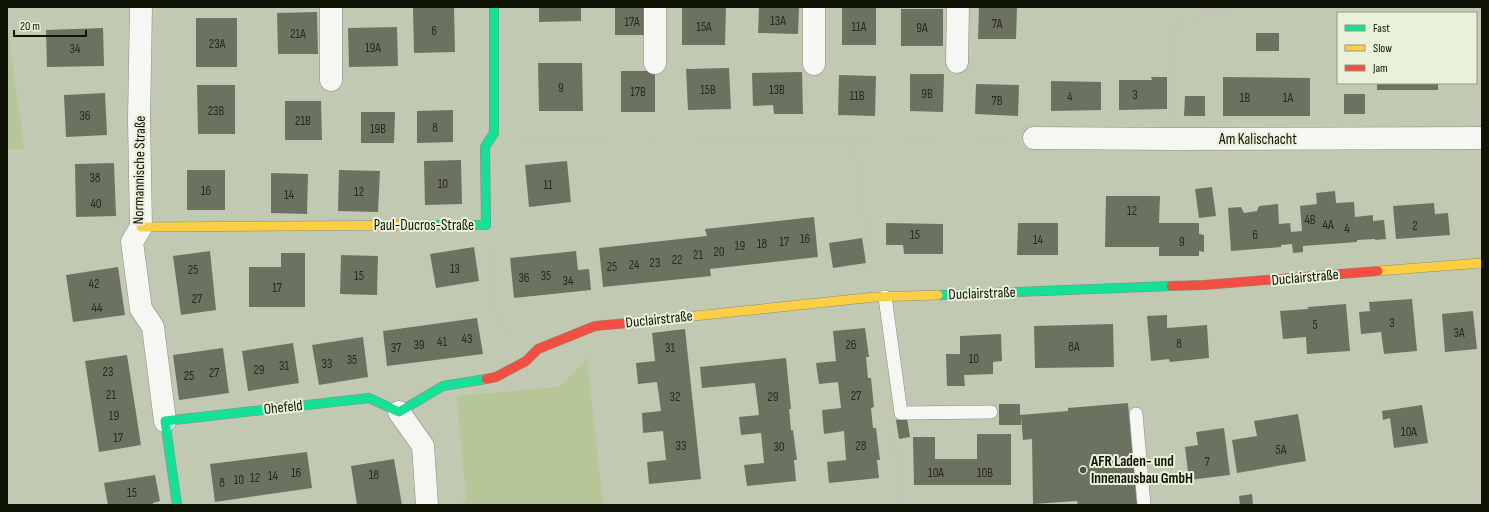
<svg xmlns="http://www.w3.org/2000/svg" width="1489" height="512" viewBox="0 0 1489 512" font-family="'Sofia Sans Condensed',sans-serif">
	<style>
		.green { fill: #b7c699 }
		.building { fill: #6c7260 }
		.lines { fill: none; stroke-linecap: round; stroke-linejoin: round }
		.lane-casing { stroke: #888e7c; stroke-width: 14 }
		.street-casing { stroke: #888e7c; stroke-width: 23 }
		.fast-casing { stroke: #888e7c; stroke-width: 10 }
		.slow-casing { stroke: #888e7c; stroke-width: 10 }
		.jam-casing { stroke: #888e7c; stroke-width: 10 }
		.path { stroke: #c1c3bd; stroke-width: 2.5; stroke-dasharray: 2 2; stroke-linecap: butt }
		.lane { stroke: #f6f7f3; stroke-width: 13 }
		.street { stroke: #f6f7f3; stroke-width: 22 }
		.fast { stroke: #16e098; stroke-width: 9 }
		.slow { stroke: #ffcf43; stroke-width: 9 }
		.jam { stroke: #f24e42; stroke-width: 9 }
		.poi-dot { fill: #4d5341; stroke: #e9f1da; stroke-width: 1.5 }
		.labels { text-anchor: middle; stroke-width: 4; stroke-linejoin: round; paint-order: stroke }
		.number-label { font-size: 13px; fill: #262b1b }
		.street-label { font-size: 15px; fill: #0e1304; stroke: #e9f1da }
		.poi-label { font-size: 15px; font-weight: bold; fill: #0e1304; stroke: #e9f1da; text-anchor: start }
	</style>
	<rect width="100%" height="100%" fill="#c1c9b2"/>
	<path class="green" d="M7,23L24,149H7Z
		M587,358L603,505H460L466,499L457,396L559,387Z"/>
	<path class="building" d="M539,7H581V21L539,22Z
		M615,7H649V35H615Z
		M682,7H726L725,45H682Z
		M759,7H799L798,34L758,33Z
		M842,7H876V45H842Z
		M979,7H1017L1016,39H978Z
		M413,8H454L455,52L414,53Z
		M901,9H943V46H901Z
		M317,12L318,54H278L277,13Z
		M196,18H237V67H196Z
		M397,27L398,66L349,67L348,28Z
		M103,28L104,66L47,67L46,30Z
		M1256,33H1279V51H1256Z
		M538,63H582L583,111H539Z
		M729,68L731,109L688,110L686,69Z
		M621,71H655V112H621Z
		M802,72L803,114H774L773,105L753,106L752,73Z
		M910,74H944L943,112L910,111Z
		M839,75L876,76L875,116L838,115Z
		M1151,77H1167V109L1119,110V80H1152Z
		M1223,77L1310,78V116H1223Z
		M1051,81L1101,82V110L1051,111Z
		M1377,83H1438V90H1377Z
		M976,84L1019,85L1018,116L975,114Z
		M197,85H235V134H198Z
		M105,93L107,135L66,137L64,95Z
		M1344,94H1365V114H1344Z
		M1185,96H1205V116H1184Z
		M285,101H321L322,140H285Z
		M453,110V142L417,143V111Z
		M361,112H395L394,143H361Z
		M461,160L462,204L425,205L424,161Z
		M567,161L571,202L529,207L525,165Z
		M114,163L116,216L76,217L75,164Z
		M187,170H225V210H187Z
		M339,170L380,171L378,212L338,211Z
		M271,173L308,174L307,214L271,213Z
		M1212,187L1216,216L1199,218L1195,189Z
		M1335,191L1336,203L1354,202L1355,217L1373,215V221L1384,220L1386,239L1375,240V239L1357,240V242L1303,246V252L1293,253L1292,244L1281,245V247L1231,251L1228,208L1241,207L1244,213L1257,211L1259,206L1278,204L1279,224L1290,223L1291,232L1302,231L1300,206L1317,204L1316,193Z
		M1106,196H1160L1159,223H1199V234L1204,235V252L1199,251V256H1159V247H1105Z
		M1434,203L1435,214L1448,213L1450,235L1396,239L1393,206Z
		M814,217L818,257L710,269L711,276L603,287L599,248L707,236L705,229Z
		M886,223L943,224V254H904L903,245H886Z
		M1018,223H1058V255H1017Z
		M862,238L866,263L833,268L829,243Z
		M474,247L479,281L436,288L430,254Z
		M210,251L216,310L181,315L173,256Z
		M576,251L578,270L589,269L591,290L514,298L510,258Z
		M281,253H305V307H249V267H281Z
		M341,255L378,256L377,295L340,294Z
		M118,267L125,315L73,322L66,275Z
		M1412,299L1417,351L1384,354L1381,332L1361,334L1359,312L1370,311L1369,302Z
		M1346,304L1350,351L1307,354L1306,337L1283,339L1280,311L1308,309V307Z
		M1473,311L1477,349L1445,352L1442,314Z
		M1167,315V328L1207,325L1209,358L1170,362L1169,359L1151,361L1147,316Z
		M477,318L483,354L387,366L383,331Z
		M1113,324L1114,367L1035,368L1034,326Z
		M865,328L869,357H866L868,378H871L874,407L871,408L873,428H876L880,460H877L879,478L829,483L827,462L846,460L844,431L824,434L822,410L841,408L838,382L819,384L816,363L836,361L833,331Z
		M685,329L701,479L649,484L647,462L666,460L663,431L643,433L642,413L661,411L657,382L638,384L636,363L655,361L652,333Z
		M1001,334L1002,361L993,362V374L964,375L965,386H947L946,354H960V336Z
		M363,337L368,377L319,385L312,345Z
		M293,343L299,383L248,391L242,351Z
		M223,348L229,393L179,400L173,355Z
		M127,355L141,445L99,452L85,361Z
		M786,358L791,409H789L791,430H793L797,460H794L796,481L747,486L744,465L764,463L761,433L741,435L739,417L759,415L755,383L702,388L700,367Z
		M1128,403L1137,505H1078L1077,501L1033,504L1032,439L1023,440L1021,417V425H999V404H1020V415L1068,411V408Z
		M1422,405L1428,443L1394,448L1390,418L1383,420L1382,411Z
		M1298,414L1306,461L1237,473L1232,440L1257,436L1254,421Z
		M907,418L910,437L899,439L896,420Z
		M1224,428L1230,475L1189,480L1185,447L1198,445L1196,432Z
		M977,434H1011V485H914L913,437H935V459H977Z
		M307,452L312,488L215,502L210,464Z
		M394,459L402,505H357L351,466Z
		M155,475L160,501L153,503V505H108L104,483Z
		M1252,494L1253,505H1240L1239,496Z"/>
	<g class="lines">
		<g class="lane-casing">
			<path id="lane" d="M885,297L901,413L991,412
				M1136,414L1144,505"/>
		</g>
		<g class="street-casing">
			<path id="street" d="M141,7L139,120L141,227L132,242L141,309L153,327L165,421
				M814,7V64
				M957,62L958,7
				M655,63V7
				M331,80V7
				M1034,138L1174,139L1482,138
				M399,412L423,446L427,505"/>
		</g>
		<g class="fast-casing">
			<path id="fast" d="M427,225H486L485,147L494,133V7
				M938,295L1171,286
				M177,505L165,421L369,398L399,412L443,386L486,379"/>
		</g>
		<g class="slow-casing">
			<path id="slow" d="M141,227L427,225
				M1378,271L1482,263
				M628,323L875,297L938,295"/>
		</g>
		<g class="jam-casing">
			<path id="jam" d="M1171,286L1204,285L1378,271
				M486,379L496,377L526,361L538,349L595,326L628,323"/>
		</g>
		<path class="path" d="M1174,117V31L1178,23L1183,20L1224,11L1230,7
			M517,137L762,140L1012,138
			M853,139L872,275
			M489,247L496,314L513,340
			M893,430L903,505"/>
		<use href="#lane" class="lane"/>
		<use href="#street" class="street"/>
		<use href="#fast" class="fast"/>
		<use href="#slow" class="slow"/>
		<use href="#jam" class="jam"/>
	</g>
	<circle class="poi-dot" cx="1083" cy="470" r="4"/>
	<g class="labels">
		<g class="number-label">
			<text x="778" y="25">13A</text>
			<text x="632" y="26">17A</text>
			<text x="997" y="28">7A</text>
			<text x="704" y="31">15A</text>
			<text x="859" y="31">11A</text>
			<text x="922" y="32">9A</text>
			<text x="434" y="35">6</text>
			<text x="298" y="38">21A</text>
			<text x="217" y="48">23A</text>
			<text x="373" y="52">19A</text>
			<text x="75" y="53">34</text>
			<text x="561" y="92">9</text>
			<text x="708" y="94">15B</text>
			<text x="777" y="94">13B</text>
			<text x="638" y="96">17B</text>
			<text x="927" y="98">9B</text>
			<text x="1135" y="99">3</text>
			<text x="857" y="100">11B</text>
			<text x="1070" y="101">4</text>
			<text x="1245" y="102">1B</text>
			<text x="1288" y="102">1A</text>
			<text x="997" y="105">7B</text>
			<text x="216" y="115">23B</text>
			<text x="85" y="120">36</text>
			<text x="303" y="125">21B</text>
			<text x="435" y="132">8</text>
			<text x="378" y="133">19B</text>
			<text x="95" y="182">38</text>
			<text x="443" y="188">10</text>
			<text x="548" y="189">11</text>
			<text x="206" y="195">16</text>
			<text x="359" y="196">12</text>
			<text x="289" y="199">14</text>
			<text x="96" y="208">40</text>
			<text x="1132" y="215">12</text>
			<text x="1310" y="224">4B</text>
			<text x="1328" y="229">4A</text>
			<text x="1415" y="230">2</text>
			<text x="1347" y="233">4</text>
			<text x="915" y="239">15</text>
			<text x="1255" y="239">6</text>
			<text x="805" y="243">16</text>
			<text x="1038" y="244">14</text>
			<text x="784" y="246">17</text>
			<text x="1182" y="246">9</text>
			<text x="762" y="248">18</text>
			<text x="740" y="250">19</text>
			<text x="719" y="256">20</text>
			<text x="698" y="259">21</text>
			<text x="677" y="264">22</text>
			<text x="655" y="267">23</text>
			<text x="634" y="269">24</text>
			<text x="612" y="271">25</text>
			<text x="455" y="273">13</text>
			<text x="193" y="274">25</text>
			<text x="359" y="280">15</text>
			<text x="546" y="280">35</text>
			<text x="524" y="282">36</text>
			<text x="568" y="285">34</text>
			<text x="94" y="288">42</text>
			<text x="277" y="292">17</text>
			<text x="197" y="303">27</text>
			<text x="97" y="312">44</text>
			<text x="1392" y="327">3</text>
			<text x="1315" y="329">5</text>
			<text x="1459" y="337">3A</text>
			<text x="467" y="343">43</text>
			<text x="442" y="346">41</text>
			<text x="1179" y="348">8</text>
			<text x="419" y="349">39</text>
			<text x="851" y="349">26</text>
			<text x="1074" y="351">8A</text>
			<text x="396" y="352">37</text>
			<text x="670" y="352">31</text>
			<text x="974" y="363">10</text>
			<text x="352" y="364">35</text>
			<text x="327" y="368">33</text>
			<text x="284" y="370">31</text>
			<text x="259" y="374">29</text>
			<text x="108" y="376">23</text>
			<text x="214" y="377">27</text>
			<text x="189" y="380">25</text>
			<text x="111" y="399">21</text>
			<text x="856" y="400">27</text>
			<text x="675" y="401">32</text>
			<text x="773" y="401">29</text>
			<text x="114" y="420">19</text>
			<text x="1409" y="436">10A</text>
			<text x="118" y="442">17</text>
			<text x="681" y="450">33</text>
			<text x="861" y="450">28</text>
			<text x="779" y="451">30</text>
			<text x="1281" y="454">5A</text>
			<text x="1207" y="466">7</text>
			<text x="296" y="477">16</text>
			<text x="936" y="477">10A</text>
			<text x="985" y="477">10B</text>
			<text x="374" y="479">18</text>
			<text x="273" y="480">14</text>
			<text x="255" y="482">12</text>
			<text x="239" y="484">10</text>
			<text x="222" y="487">8</text>
			<text x="132" y="497">15</text>
		</g>
		<g class="street-label">
			<text x="1258" y="144">Am Kalischacht</text>
			<text transform="translate(139 170) rotate(-89)" y="5">Normannische Straße</text>
			<text x="424" y="230">Paul-Ducros-Straße</text>
			<text transform="translate(1305 277) rotate(-5)" y="5">Duclairstraße</text>
			<text transform="translate(982 293) rotate(-2)" y="5">Duclairstraße</text>
			<text transform="translate(659 319) rotate(-6)" y="5">Duclairstraße</text>
			<text transform="translate(283 407) rotate(-6)" y="5">Ohefeld</text>
		</g>
		<g class="poi-label">
			<text x="1091" y="466">AFR Laden- und<tspan x="1091" dy="17">Innenausbau GmbH</tspan></text>
		</g>
	</g>
	<rect width="1489" height="512" fill="none" stroke="#0e1304" stroke-width="16"/>
	<rect x="1337" y="12" width="140" height="72" fill="#e9f1da" stroke="#919884"/>
	<rect x="1345" y="25" width="20" height="6" fill="#16e098" stroke="#919884"/>
	<text x="1373" y="32" font-size="12" fill="#0e1304">Fast</text>
	<rect x="1345" y="45" width="20" height="6" fill="#ffcf43" stroke="#919884"/>
	<text x="1373" y="52" font-size="12" fill="#0e1304">Slow</text>
	<rect x="1345" y="65" width="20" height="6" fill="#f24e42" stroke="#919884"/>
	<text x="1373" y="72" font-size="12" fill="#0e1304">Jam</text>
	<path d="M14 30v6h72v-6" fill="none" stroke="#0e1304" stroke-width="2"/>
	<text x="20" y="30" font-size="12" fill="#0e1304" stroke="#e9f1da" stroke-width="3" paint-order="stroke">20 m</text>
</svg>
